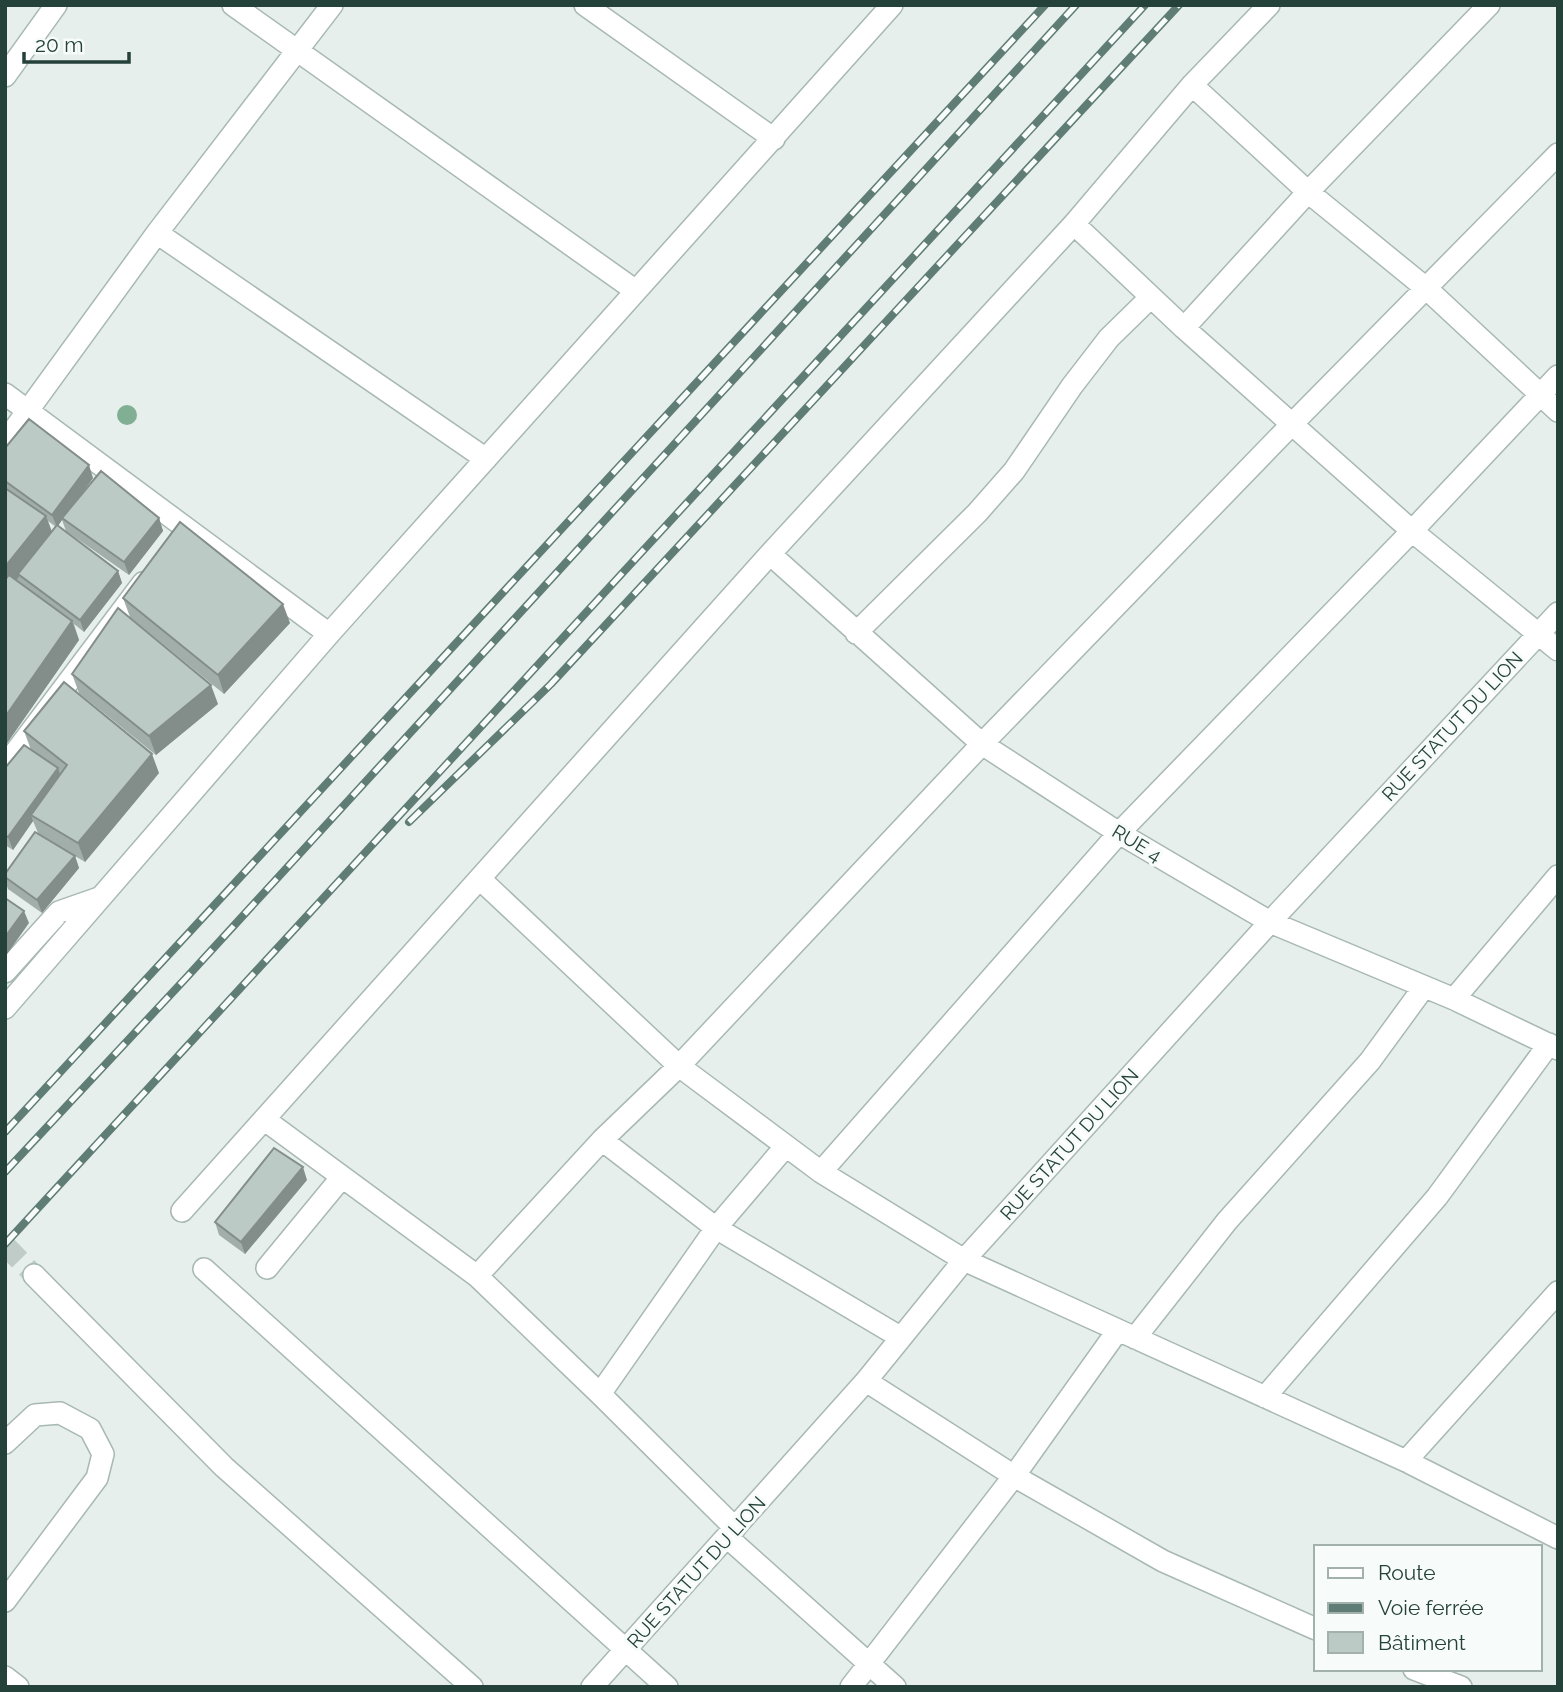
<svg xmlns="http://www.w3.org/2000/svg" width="1563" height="1692" viewBox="0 0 1563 1692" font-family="Raleway,sans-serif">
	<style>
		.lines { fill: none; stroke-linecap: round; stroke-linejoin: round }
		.minor-tunnel { stroke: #bfccc8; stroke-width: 21; stroke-dasharray: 21 10; stroke-linecap: butt }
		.minor-casing { stroke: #a8b8b2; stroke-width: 24 }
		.minor { stroke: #fff; stroke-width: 21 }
		.rail-casing { stroke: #5f7d75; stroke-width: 8 }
		.rail { stroke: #f7fbf9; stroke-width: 5; stroke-dasharray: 16; stroke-linecap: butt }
		.tree { fill: #80af93 }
		.wall { fill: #a1aea9; fill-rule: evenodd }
		.shaded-wall { fill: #838d89 }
		.building { fill: #bbcac4; stroke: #838d89; stroke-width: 2 }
		.labels { text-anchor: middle; stroke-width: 6; stroke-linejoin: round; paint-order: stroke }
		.street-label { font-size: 19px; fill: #24423a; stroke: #f7fbf9 }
	</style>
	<rect width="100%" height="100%" fill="#e6efeb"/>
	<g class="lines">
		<path class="minor-tunnel" d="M5,1245L34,1275"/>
		<g class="minor-casing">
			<path id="minor" d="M233,5L636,291
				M585,5L774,139
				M5,76L56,5
				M1192,85L1308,192L1427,289L1558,411
				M1074,224L1184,328L1412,531L1558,650
				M157,233L486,459
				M1184,328L1308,192L1489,5
				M5,394L329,634
				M5,442L157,233L332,5
				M770,554L982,744L1119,833L1270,922L1454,999L1558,1049
				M856,633L977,513L1014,471L1072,386L1109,338L1151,297
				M5,766L143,583
				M480,879L679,1066L821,1172L964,1260L1406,1461L1558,1538
				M5,972L59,912L99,898
				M1454,999L1558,876
				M5,1008L329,634L892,5
				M265,1120L477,1276L600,1394L735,1528
				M602,1140L716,1228L900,1337
				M821,1172L1119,833L1412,531L1558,376
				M182,1211L770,554L1074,224L1192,85L1269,5
				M267,1268L342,1177
				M204,1269L667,1687
				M34,1275L224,1467L472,1687
				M477,1276L602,1140L679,1066L982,744L1293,423L1558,154
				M1135,1338L1227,1221L1370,1061L1424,987
				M866,1381L1014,1476L1163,1561L1316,1629
				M600,1394L716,1228L785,1147
				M1265,1397L1437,1197L1549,1044
				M5,1443L35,1415L60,1413L90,1429L103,1454L97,1478L5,1601
				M1406,1461L1558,1292
				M727,1537L895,1687
				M1414,1669L1461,1687
				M5,1677L18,1687
				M592,1687L866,1381L964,1260L1270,922L1558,613
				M851,1687L1014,1476L1118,1330"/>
		</g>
		<use href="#minor" class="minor"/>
		<g class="rail-casing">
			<path id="rail" d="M409,822L551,684L1179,5
				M5,1132L1045,5
				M5,1172L186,978L1076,5
				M5,1244L1145,5"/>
		</g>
		<use href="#rail" class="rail"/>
	</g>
	<circle class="tree" cx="127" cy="415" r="10"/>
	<path class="wall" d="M5,448L93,478L81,495L159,518L163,531L129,575L66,531L62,520L58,526L118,571L122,583L84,632L74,624L79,640L5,746ZM48,521L56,527L52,532Z
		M123,598L290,623L224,694L130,617Z
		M72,674L218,704L156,755L79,693Z
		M24,731L159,773L85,862L75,856L79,868L42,913L8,889L5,881V874L38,833L33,821L13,850L5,845V768L31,750Z
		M307,1180L245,1254L219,1235L215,1222Z"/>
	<path class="shaded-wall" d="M89,465L93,478L63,519L62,518V520L57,527L52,515Z
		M46,516L53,535L18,574L19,577L5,594V567Z
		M159,518L163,531L129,575L124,562Z
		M118,571L122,583L84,632L80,620Z
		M283,604L290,623L224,694L218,675Z
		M72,621L79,640L5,746V717Z
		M211,685L218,704L156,755L149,736Z
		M152,754L159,773L85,862L78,843Z
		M58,768L62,780L31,815L33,821L13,850L8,837Z
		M75,856L79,868L42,913L37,900Z
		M24,911L29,923L5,957V937Z
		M303,1167L307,1180L245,1254L241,1242Z"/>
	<path class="building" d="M29,419L89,465L52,515L5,481V448Z
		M101,471L159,518L124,562L62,518Z
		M5,488L46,516L5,567Z
		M180,522L283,604L218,675L123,598Z
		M57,525L118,571L80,620L18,574Z
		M9,575L72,621L5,717V580Z
		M118,608L211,685L149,736L72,674Z
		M64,682L152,754L78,843L31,815L67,765L24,731Z
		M24,745L58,768L8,837L5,835V768Z
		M35,832L75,856L37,900L5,877V874Z
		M5,898L24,911L5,937Z
		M274,1148L303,1167L241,1242L215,1222Z"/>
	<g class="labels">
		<g class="street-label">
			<text transform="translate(1452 726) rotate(-47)" y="7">RUE STATUT DU LION</text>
			<text transform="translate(1137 843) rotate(31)" y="7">RUE 4</text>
			<text transform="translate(1069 1144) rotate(-48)" y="7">RUE STATUT DU LION</text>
			<text transform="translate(696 1572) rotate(-48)" y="7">RUE STATUT DU LION</text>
		</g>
	</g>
	<rect width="1563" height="1692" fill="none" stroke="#24423a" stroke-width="14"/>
	<rect x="1314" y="1545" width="228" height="126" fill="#f7fbf9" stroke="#a3b1ad" stroke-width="2"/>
	<rect x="1328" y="1568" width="35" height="10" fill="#ffffff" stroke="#a3b1ad" stroke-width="2"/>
	<text x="1378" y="1580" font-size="21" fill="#24423a">Route</text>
	<rect x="1328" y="1603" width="35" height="10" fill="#5f7d75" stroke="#a3b1ad" stroke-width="2"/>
	<text x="1378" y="1615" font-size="21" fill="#24423a">Voie ferrée</text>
	<rect x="1328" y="1632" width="35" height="21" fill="#bbcac4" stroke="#a3b1ad" stroke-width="2"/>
	<text x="1378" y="1650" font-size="21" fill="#24423a">Bâtiment</text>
	<path d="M24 52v10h105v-10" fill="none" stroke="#24423a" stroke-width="3.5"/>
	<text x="35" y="52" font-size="21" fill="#24423a" stroke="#f7fbf9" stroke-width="5" paint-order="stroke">20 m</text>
</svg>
